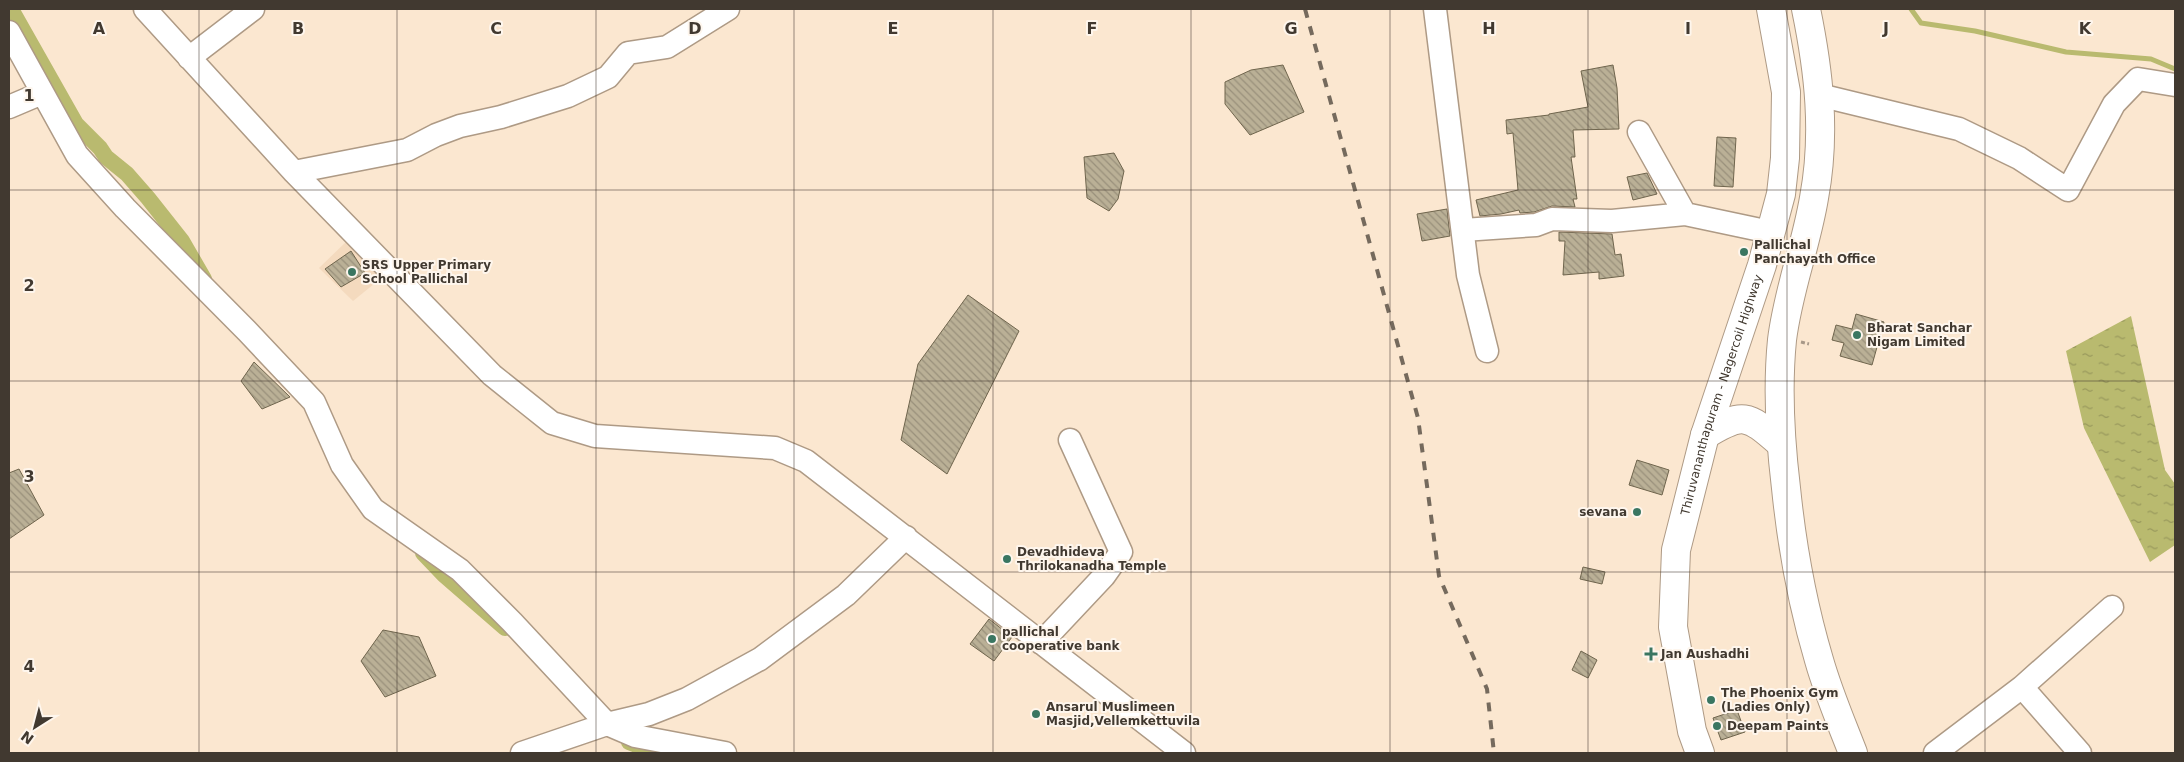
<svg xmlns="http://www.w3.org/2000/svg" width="2184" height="762" viewBox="0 0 2184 762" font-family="'DejaVu Sans',sans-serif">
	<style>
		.built { fill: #f4dabe }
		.water { fill: url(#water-ripples) }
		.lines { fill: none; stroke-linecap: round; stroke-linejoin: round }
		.stream { stroke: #b9ba6f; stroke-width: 5 }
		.canal { stroke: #b9ba6f; stroke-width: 16 }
		.building { fill: url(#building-back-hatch); stroke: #6f654d }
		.minor-casing { stroke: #ae9a85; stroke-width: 25 }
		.major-casing { stroke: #ae9a85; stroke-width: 30 }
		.path { stroke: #a79888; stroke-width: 3; stroke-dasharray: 4 2.5; stroke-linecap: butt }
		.minor { stroke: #fff; stroke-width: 22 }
		.major { stroke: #fff; stroke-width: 28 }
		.rail { stroke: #756a5d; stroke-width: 4; stroke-dasharray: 9 9; stroke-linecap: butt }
		.grid { fill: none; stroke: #413930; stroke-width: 1; stroke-opacity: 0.55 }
		.poi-dot { fill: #3a7661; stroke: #fef6ed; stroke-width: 2 }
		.labels { text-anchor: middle; stroke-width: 4; stroke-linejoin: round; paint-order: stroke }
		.poi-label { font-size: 12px; font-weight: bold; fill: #413930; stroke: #fef6ed; text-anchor: start }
		.street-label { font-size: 12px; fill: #413930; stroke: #fef6ed }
		.grid-label { font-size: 16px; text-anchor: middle; font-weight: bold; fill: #413930; stroke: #fef6ed; stroke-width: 4; stroke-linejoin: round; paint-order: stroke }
	</style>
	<defs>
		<pattern id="water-ripples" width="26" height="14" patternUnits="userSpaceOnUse" patternTransform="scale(1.25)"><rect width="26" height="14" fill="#b9ba6f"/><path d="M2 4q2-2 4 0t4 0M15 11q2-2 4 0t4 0" fill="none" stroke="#98985c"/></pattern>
		<pattern id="building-back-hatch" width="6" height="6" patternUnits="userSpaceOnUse" patternTransform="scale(1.25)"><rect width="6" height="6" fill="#bab096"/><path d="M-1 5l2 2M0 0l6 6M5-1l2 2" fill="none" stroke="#99907b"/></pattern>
	</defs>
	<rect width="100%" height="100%" fill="#fbe7d0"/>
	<path class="built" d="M347,241L385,275L353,301L319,268Z"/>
	<path class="water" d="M2131,316L2165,470L2175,484V545L2150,562L2084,428L2066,351Z"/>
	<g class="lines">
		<path class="stream" d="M1911,9L1921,23L1975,31L2066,52L2151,59L2175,69"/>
		<path class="canal" d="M11,9L76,124L100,148L106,157L127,174L148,198L182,241L204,279
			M423,553L444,575L505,628
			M629,742L657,753"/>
	</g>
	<path class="building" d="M1283,65L1304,112L1250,135L1225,104V82L1251,70Z
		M1613,65L1617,88L1619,129L1573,130L1575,157H1571L1577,199H1573L1575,207L1552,206L1534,212L1520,213L1519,210L1501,214L1480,216L1476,200L1518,190L1513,133L1507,134L1506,120L1549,115V114L1588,107L1581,71Z
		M1717,137L1736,138L1733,187L1714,186Z
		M1114,153L1124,171L1118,199L1109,211L1087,198L1084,157Z
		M1647,173L1657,194L1633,200L1627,177Z
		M1447,209L1450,236L1422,241L1417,214Z
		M1559,232L1612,234L1615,255L1621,254L1624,276L1599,279V272L1563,275L1565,241H1559Z
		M351,251L365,273L341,287L325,269Z
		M968,295L1019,331L947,474L901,440L918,364Z
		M1856,314L1884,322L1872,365L1840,356L1844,343L1832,340L1836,325L1852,329Z
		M254,362L290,397L262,409L241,381Z
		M1637,460L1669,470L1662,495L1629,485Z
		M19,469L44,515L9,539V473Z
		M1583,567L1605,572L1602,584L1580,579Z
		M989,619L1012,637L994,661L970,644Z
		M383,630L419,637L436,676L385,697L361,661Z
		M1581,651L1597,660L1588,678L1572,670Z
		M1737,710L1745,732L1721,740L1713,718Z"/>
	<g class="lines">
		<g class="minor-casing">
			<path id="minor" d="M145,9L294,172L492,375L552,423L595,436L775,448L806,461L1184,753
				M1435,9L1468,275L1487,351
				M9,32L77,155L125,208L247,331L314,402L342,465L373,509L460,570L512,622L607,724L635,736L725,753
				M189,58L253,9
				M1819,95L1959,129L2019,158L2068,190L2114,104L2138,79L2175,85
				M9,107L42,93
				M1639,132L1685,214
				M294,172L407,150L436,135L460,126L501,117L568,96L608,77L628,53L667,47L728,9
				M1463,230L1536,225L1552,219L1612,221L1685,214L1770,232
				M1041,643L1104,576L1121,552L1070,440
				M2022,687L2112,607
				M522,753L607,724L649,714L687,699L760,659L846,595L906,537
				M1935,753L2022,687L2080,753"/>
		</g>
		<g class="major-casing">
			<g id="major">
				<path d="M1806,9C1819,72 1826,134 1814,198C1806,246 1788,291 1782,340C1777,390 1780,438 1786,488C1792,547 1802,603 1819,660C1828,692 1841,722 1853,753"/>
				<path d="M1705,435C1743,412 1747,414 1780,443"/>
				<path id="s1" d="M1700,753L1692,731L1673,627L1676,550L1705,435L1762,265L1781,194L1785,158L1786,92L1771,9"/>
			</g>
		</g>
		<path class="path" d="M1801,342L1809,344"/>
		<use href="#minor" class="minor"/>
		<use href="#major" class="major"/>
		<path class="rail" d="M1305,9L1418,418L1439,576L1487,689L1494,753"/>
	</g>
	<path class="grid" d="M199,9V753M397,9V753M596,9V753M794,9V753M993,9V753M1191,9V753M1390,9V753M1588,9V753M1787,9V753M1985,9V753M9,190H2175M9,381H2175M9,572H2175"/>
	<g class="poi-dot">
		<circle cx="1744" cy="252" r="5"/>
		<circle cx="352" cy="272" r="5"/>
		<circle cx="1857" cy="335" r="5"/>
		<circle cx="1637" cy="512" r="5"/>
		<circle cx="1007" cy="559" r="5"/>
		<circle cx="992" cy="639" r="5"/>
		<path d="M1648.5 646.5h5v5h5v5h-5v5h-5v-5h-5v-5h5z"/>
		<circle cx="1711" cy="700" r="5"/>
		<circle cx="1036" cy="714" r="5"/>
		<circle cx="1717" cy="726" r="5"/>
	</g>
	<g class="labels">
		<g class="poi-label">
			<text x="1754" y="249">Pallichal<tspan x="1754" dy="14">Panchayath Office</tspan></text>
			<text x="362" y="269">SRS Upper Primary<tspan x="362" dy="14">School Pallichal</tspan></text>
			<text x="1867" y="332">Bharat Sanchar<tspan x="1867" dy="14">Nigam Limited</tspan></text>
			<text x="1627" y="516" text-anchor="end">sevana</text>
			<text x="1017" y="556">Devadhideva<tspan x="1017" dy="14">Thrilokanadha Temple</tspan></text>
			<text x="1002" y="636">pallichal<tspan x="1002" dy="14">cooperative bank</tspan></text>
			<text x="1661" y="658">Jan Aushadhi</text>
			<text x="1721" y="697">The Phoenix Gym<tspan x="1721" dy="14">(Ladies Only)</tspan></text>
			<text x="1046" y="711">Ansarul Muslimeen<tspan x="1046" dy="14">Masjid,Vellemkettuvila</tspan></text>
			<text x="1727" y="730">Deepam Paints</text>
		</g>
		<g class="street-label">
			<text dy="4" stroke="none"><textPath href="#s1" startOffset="368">Thiruvananthapuram - Nagercoil Highway</textPath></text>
		</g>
	</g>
	<g class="grid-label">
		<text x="99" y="34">A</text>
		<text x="298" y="34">B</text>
		<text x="496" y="34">C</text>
		<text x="695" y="34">D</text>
		<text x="893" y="34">E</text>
		<text x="1092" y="34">F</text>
		<text x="1291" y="34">G</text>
		<text x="1489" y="34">H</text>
		<text x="1688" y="34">I</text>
		<text x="1886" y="34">J</text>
		<text x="2085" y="34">K</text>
		<text x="29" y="101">1</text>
		<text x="29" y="291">2</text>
		<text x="29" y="482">3</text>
		<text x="29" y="672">4</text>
	</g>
	<rect width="2184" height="762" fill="none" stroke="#413930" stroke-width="20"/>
	<g transform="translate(35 727) rotate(216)" stroke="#fef6ed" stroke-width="4" paint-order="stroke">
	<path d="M0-4L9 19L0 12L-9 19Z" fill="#413930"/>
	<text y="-8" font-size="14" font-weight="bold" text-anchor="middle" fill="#413930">N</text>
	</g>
</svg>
